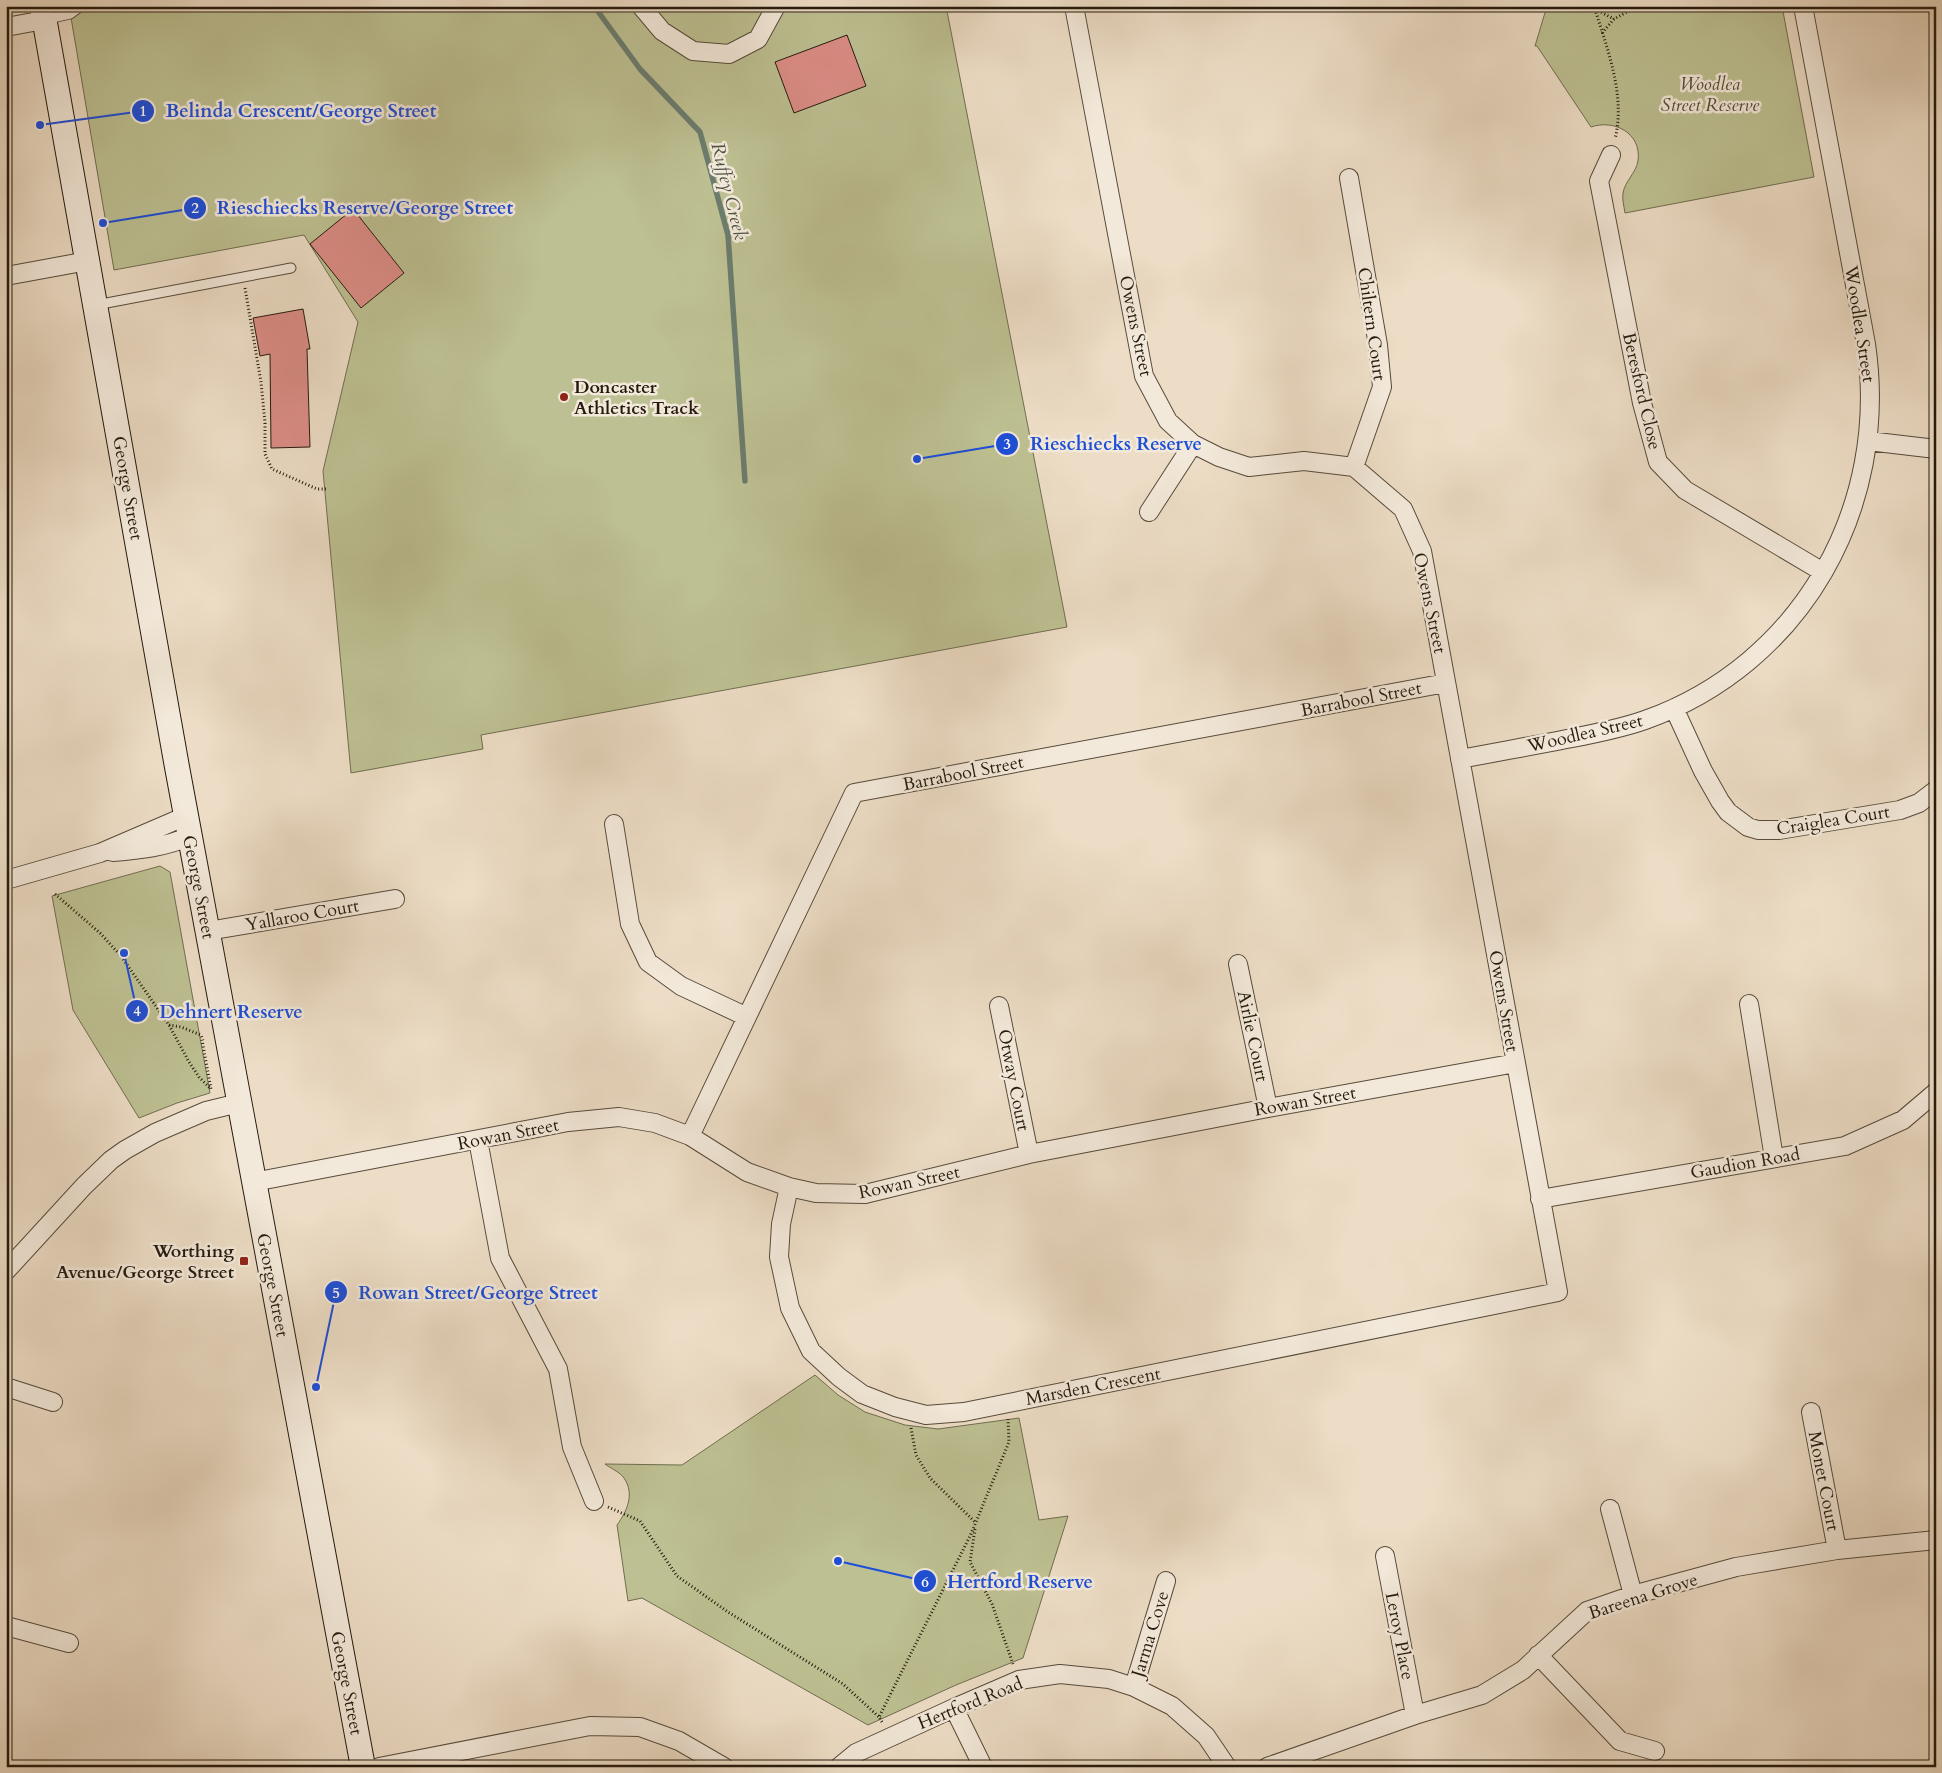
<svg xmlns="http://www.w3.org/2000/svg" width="1942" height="1773" viewBox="0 0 1942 1773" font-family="Cardo,serif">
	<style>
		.green { fill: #bdc092; stroke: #706d50 }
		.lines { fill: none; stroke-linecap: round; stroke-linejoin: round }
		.stream { stroke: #6b7c6e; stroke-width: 5.5 }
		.building { fill: #dc8d87; stroke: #241a0d }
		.service-casing { stroke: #564b3b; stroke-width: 11 }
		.minor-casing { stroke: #564b3b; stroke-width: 20 }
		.secondary-casing { stroke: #241a0d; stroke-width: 26 }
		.path { stroke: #241a0d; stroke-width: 3; stroke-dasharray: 1 2.5; stroke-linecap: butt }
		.service { stroke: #f3e9da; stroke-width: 9 }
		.minor { stroke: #f3e9da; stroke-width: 18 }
		.secondary { stroke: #f3e9da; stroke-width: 24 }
		.poi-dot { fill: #8f2418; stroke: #f3e9da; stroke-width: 2 }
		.labels { text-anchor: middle; stroke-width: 5; stroke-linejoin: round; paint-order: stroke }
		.park-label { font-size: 18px; font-style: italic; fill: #524c35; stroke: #f3e9da }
		.street-label { font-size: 18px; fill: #241a0d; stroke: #f3e9da }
		.poi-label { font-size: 18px; font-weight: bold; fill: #241a0d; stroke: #f3e9da; text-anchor: start }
		.water-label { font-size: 19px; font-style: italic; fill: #4d5345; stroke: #f3e9da }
		.leader { fill: none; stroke: #1d4ed8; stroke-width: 2 }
		.callout-dot { fill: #1d4ed8; stroke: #f3e9da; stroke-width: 2 }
		.mark-label { font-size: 15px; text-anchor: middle; font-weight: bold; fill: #fff }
		.callout-label { font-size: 19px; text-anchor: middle; font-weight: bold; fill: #1d4ed8; stroke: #f3e9da; stroke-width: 5; stroke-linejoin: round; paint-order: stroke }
	</style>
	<rect width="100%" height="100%" fill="#edddc6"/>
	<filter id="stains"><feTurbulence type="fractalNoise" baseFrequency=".004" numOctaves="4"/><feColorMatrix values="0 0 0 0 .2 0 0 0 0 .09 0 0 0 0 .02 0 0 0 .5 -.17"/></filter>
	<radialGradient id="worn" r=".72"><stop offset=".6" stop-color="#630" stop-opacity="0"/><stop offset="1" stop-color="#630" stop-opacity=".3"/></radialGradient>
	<path class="green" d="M69,6H946L1067,627L481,735L483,749L351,773L323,471L358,322L304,235L114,270Z
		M1547,6H1782L1814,177L1625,213C1624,206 1622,200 1623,193C1625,181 1636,173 1638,161C1642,133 1614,119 1591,127L1537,46H1535Z
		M160,866L170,872L210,1093L177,1103L139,1118L73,1010L52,896Z
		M815,1375L838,1395L865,1412L905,1425L938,1429L1019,1418L1039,1520L1068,1516L1023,1658L956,1685L868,1725L642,1598L628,1601L617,1525C627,1511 635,1494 624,1478C620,1472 610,1468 605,1464L682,1465Z"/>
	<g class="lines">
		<path class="stream" d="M594,6L640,69L700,132L728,235L745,481"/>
	</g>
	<path class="building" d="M847,35L866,86L794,113L775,62Z
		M353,209L404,273L361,308L310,244Z
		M303,309L310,349H307L310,447L271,448L270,354L260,356L253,318Z"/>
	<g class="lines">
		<g class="service-casing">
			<path id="service" d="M44,20L70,14L81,6
				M96,305L291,268"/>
		</g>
		<g class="minor-casing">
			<path id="minor" d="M641,6L662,31L693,51L729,54L758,39L776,6
				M6,27L44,20
				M1611,155L1599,181L1642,403L1658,462L1685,490L1823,572
				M1349,178L1378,345L1382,387L1354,467
				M6,276L88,261
				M1868,441L1936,449
				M1149,512L1193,444
				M1674,708L1703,771L1720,801L1728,812L1748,827L1758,830H1779L1900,810L1919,803L1936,790
				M1460,759C1492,753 1525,747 1557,741C1587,735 1617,730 1645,720C1802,664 1890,507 1866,344L1803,6
				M614,824L630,924L648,962L681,986L747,1017
				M113,852C139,850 166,847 190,836
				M6,880L100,853L186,816
				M208,931L395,899
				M1238,964L1268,1108
				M1749,1004L1774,1158
				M999,1006L1029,1154
				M690,1136L854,793L1446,683
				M478,1140L500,1258L558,1369L572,1447L594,1501
				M254,1182L568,1122L619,1117L655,1123L690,1136L747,1172L789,1187L816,1193L865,1194L1029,1154L1268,1108L1516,1063
				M789,1187L781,1224L779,1257L790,1308L811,1351L839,1377L862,1394L895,1407L926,1415L964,1412L1558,1292L1422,551L1403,509L1354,467L1304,461L1249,467L1219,457L1193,444L1168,421L1144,376L1074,6
				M1540,1199L1845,1146L1903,1120L1936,1092
				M6,1271L84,1186L111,1160L125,1150L155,1133L206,1111L239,1103
				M6,1387L53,1402
				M1811,1412L1837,1550
				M1610,1509L1633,1595
				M1385,1556L1415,1715
				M6,1626L69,1643
				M1538,1655L1620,1741L1655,1751
				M1134,1687L1166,1581
				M954,1708L983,1767
				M379,1767L590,1726L640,1727L679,1741L724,1767
				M839,1767L856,1753L954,1708L1019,1680L1060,1674L1109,1679L1134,1687L1172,1706L1206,1736L1227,1767
				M1267,1767L1415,1715L1482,1695L1523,1670L1587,1611L1633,1595L1736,1567L1837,1550L1936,1540"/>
		</g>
		<g class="secondary-casing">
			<path id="secondary" d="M42,6L177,767L363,1767"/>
		</g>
		<path class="path" d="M1594,6C1607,48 1626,96 1615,139
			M1595,9L1614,19
			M1602,33L1614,19L1638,6
			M245,288L261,382L265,423V454L272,469L317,489H326
			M55,894L100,933L121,956L169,1025L189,1062L199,1077L211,1089L202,1040
			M169,1025L181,1027L201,1035L203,1040
			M911,1428L916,1455L930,1478L976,1523
			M608,1507L640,1521L677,1576L728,1612L843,1684L879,1717
			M975,1529L970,1562L992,1604L1013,1664
			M882,1722L879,1717L971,1534L1009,1442L1008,1419"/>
		<use href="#service" class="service"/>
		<use href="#minor" class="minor"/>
		<use href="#secondary" class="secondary"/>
	</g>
	<g class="poi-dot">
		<circle cx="564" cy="397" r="5"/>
		<rect x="239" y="1256" width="10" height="10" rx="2.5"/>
	</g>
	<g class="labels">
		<g class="park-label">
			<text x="1710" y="90">Woodlea<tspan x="1710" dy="21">Street Reserve</tspan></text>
		</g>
		<g class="street-label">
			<text transform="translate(1372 324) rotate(82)" y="6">Chiltern Court</text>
			<text transform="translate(1860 324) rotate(81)" y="6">Woodlea Street</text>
			<text transform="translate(1136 326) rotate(78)" y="6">Owens Street</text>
			<text transform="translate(1642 391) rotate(77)" y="6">Beresford Close</text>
			<text transform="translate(128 488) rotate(80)" y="6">George Street</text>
			<text transform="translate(1430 603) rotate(78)" y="6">Owens Street</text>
			<text transform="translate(1361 699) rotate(-11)" y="6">Barrabool Street</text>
			<text transform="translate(1585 733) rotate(-13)" y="6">Woodlea Street</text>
			<text transform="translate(963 773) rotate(-11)" y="6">Barrabool Street</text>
			<text transform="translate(1833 820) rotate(-9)" y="6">Craiglea Court</text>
			<text transform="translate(199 887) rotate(79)" y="6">George Street</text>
			<text transform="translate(302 915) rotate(-10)" y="6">Yallaroo Court</text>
			<text transform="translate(1504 1001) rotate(80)" y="6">Owens Street</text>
			<text transform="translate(1253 1036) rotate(78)" y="6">Airlie Court</text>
			<text transform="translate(1014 1080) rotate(79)" y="6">Otway Court</text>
			<text transform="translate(1305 1101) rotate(-10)" y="6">Rowan Street</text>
			<text transform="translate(508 1134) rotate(-11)" y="6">Rowan Street</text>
			<text transform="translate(1745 1163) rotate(-10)" y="6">Gaudion Road</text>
			<text transform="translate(909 1182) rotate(-12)" y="6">Rowan Street</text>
			<text transform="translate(273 1285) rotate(79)" y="6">George Street</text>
			<text transform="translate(1093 1386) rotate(-11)" y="6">Marsden Crescent</text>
			<text transform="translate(1824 1481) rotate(79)" y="6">Monet Court</text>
			<text transform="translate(1643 1596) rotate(-18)" y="6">Bareena Grove</text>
			<text transform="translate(1150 1634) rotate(-73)" y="6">Jarma Cove</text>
			<text transform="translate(1400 1636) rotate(79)" y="6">Leroy Place</text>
			<text transform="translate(347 1683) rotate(79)" y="6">George Street</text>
			<text transform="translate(970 1703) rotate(-22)" y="6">Hertford Road</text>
		</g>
		<g class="poi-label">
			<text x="574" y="393">Doncaster<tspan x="574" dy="21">Athletics Track</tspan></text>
			<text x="234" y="1257" text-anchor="end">Worthing<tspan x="234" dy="21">Avenue/George Street</tspan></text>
		</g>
		<g class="water-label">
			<text transform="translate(730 191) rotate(76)" y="7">Ruffey Creek</text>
		</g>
	</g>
	<path class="leader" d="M40 125L143 111M103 223L195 208M917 459L1007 444M124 953L137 1011M316 1387L336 1292M838 1561L925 1581"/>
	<g class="callout-dot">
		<circle cx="40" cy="125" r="5"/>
		<circle cx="103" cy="223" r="5"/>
		<circle cx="917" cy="459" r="5"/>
		<circle cx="124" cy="953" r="5"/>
		<circle cx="316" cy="1387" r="5"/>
		<circle cx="838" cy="1561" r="5"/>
		<circle cx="143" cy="111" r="12"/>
		<circle cx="195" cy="208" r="12"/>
		<circle cx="1007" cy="444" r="12"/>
		<circle cx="137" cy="1011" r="12"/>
		<circle cx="336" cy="1292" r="12"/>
		<circle cx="925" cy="1581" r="12"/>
	</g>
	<g class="mark-label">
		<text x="143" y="116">1</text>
		<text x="195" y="213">2</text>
		<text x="1007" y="449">3</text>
		<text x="137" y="1016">4</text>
		<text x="336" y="1298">5</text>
		<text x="925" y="1587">6</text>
	</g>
	<g class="callout-label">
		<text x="301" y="117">Belinda Crescent/George Street</text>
		<text x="365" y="214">Rieschiecks Reserve/George Street</text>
		<text x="1116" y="450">Rieschiecks Reserve</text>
		<text x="231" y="1018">Dehnert Reserve</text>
		<text x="478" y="1299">Rowan Street/George Street</text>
		<text x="1020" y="1588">Hertford Reserve</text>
	</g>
	<rect width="1942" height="1773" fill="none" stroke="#edddc6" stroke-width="25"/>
	<rect x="8" y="8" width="1927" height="1758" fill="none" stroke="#241a0d" stroke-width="2.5"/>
	<rect x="12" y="12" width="1917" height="1748" fill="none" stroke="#241a0d"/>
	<rect width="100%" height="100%" filter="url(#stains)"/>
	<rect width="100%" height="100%" fill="url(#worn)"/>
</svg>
